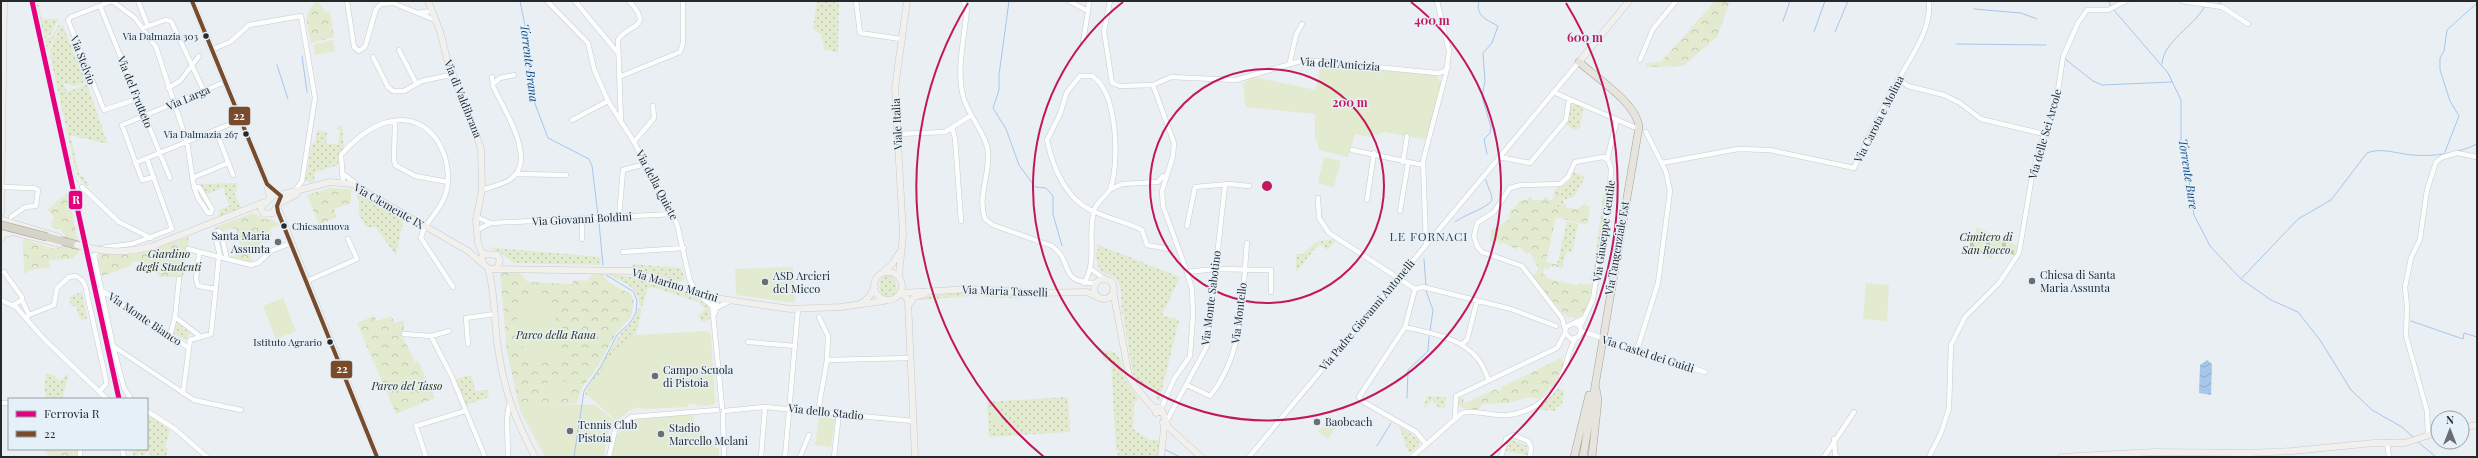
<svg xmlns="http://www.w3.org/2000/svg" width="2478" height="458" viewBox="0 0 2478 458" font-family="'Playfair Display',serif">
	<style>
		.grass { fill: url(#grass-dots) }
		.cemetery { fill: url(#cemetery-stones) }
		.park { fill: url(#park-crowns) }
		.pitch { fill: #e2eacf }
		.water { fill: url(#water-waves) }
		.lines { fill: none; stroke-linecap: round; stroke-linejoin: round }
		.stream { stroke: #a7c6ec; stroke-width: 1 }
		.street-casing { stroke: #c7cbcf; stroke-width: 5.5 }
		.secondary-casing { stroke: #c7cbcf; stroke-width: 7 }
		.primary-casing { stroke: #a4a399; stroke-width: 8 }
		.highway-casing { stroke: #a4a399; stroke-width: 9 }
		.street { stroke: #fcfdfd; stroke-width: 4.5 }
		.secondary { stroke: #f1f0ed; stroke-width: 6 }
		.primary { stroke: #e6e4dd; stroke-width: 7 }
		.highway { stroke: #d6d3c8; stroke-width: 8 }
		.secondary-bridge-casing { stroke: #c7cbcf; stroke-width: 7; stroke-linecap: butt }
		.highway-bridge-casing { stroke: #a4a399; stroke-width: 9; stroke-linecap: butt }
		.secondary-bridge { stroke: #f1f0ed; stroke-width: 6 }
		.highway-bridge { stroke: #d6d3c8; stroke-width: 8 }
		.bus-1-casing { stroke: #e6f0f8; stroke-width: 7 }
		.bus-1 { stroke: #7a4b2a; stroke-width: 4 }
		.rail-1-casing { stroke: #e6f0f8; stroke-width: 8 }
		.rail-1 { stroke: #e5007d; stroke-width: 5 }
		.ring { fill: none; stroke: #c2185b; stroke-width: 2 }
		.bus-dot { fill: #25292c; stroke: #e6f0f8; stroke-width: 1.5 }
		.poi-dot { fill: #6a6e72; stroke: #e6f0f8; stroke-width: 1.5 }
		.labels { text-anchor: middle; stroke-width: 3; stroke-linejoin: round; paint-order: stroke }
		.bus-label { font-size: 10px; fill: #25292c; stroke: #e6f0f8; text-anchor: end }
		.street-label { font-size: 11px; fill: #25292c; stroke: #e6f0f8 }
		.poi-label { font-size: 11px; fill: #25292c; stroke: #e6f0f8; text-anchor: start }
		.park-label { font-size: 11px; font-style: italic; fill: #282c0f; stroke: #e6f0f8 }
		.water-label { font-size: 12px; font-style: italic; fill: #0c4985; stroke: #e6f0f8 }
		.neighbourhood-label { font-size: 12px; letter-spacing: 1px; fill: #3b434a; stroke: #e6f0f8 }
		.centre { fill: #c2185b; stroke: #e6f0f8; stroke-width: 2 }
		.ring-label { font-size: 12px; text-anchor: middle; font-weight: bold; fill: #c2185b; stroke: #e6f0f8; stroke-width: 3; stroke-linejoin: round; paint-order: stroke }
		.line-badge { stroke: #e6f0f8; stroke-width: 1.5 }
		.badge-label { font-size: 11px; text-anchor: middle; font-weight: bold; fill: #fff }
	</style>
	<defs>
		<pattern id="grass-dots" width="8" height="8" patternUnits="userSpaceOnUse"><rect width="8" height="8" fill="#e2eacf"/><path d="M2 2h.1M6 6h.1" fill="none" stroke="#c2c9b2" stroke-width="1.8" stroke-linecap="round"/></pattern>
		<pattern id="cemetery-stones" width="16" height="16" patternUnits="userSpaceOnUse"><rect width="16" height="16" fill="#e2eacf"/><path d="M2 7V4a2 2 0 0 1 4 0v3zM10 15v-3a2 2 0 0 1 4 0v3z" fill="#c2c9b2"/></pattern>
		<pattern id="park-crowns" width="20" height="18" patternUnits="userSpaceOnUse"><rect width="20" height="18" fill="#e2eacf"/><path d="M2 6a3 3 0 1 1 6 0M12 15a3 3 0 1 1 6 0" fill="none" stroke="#c2c9b2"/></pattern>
		<pattern id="water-waves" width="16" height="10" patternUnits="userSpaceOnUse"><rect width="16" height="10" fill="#a7c6ec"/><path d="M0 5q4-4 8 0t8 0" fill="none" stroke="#90aacb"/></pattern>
	</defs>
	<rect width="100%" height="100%" fill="#eaeff4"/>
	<path class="grass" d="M34,1H38L42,19H59C53,26 54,36 43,39Z
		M812,1H839L838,53L824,49L822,36L813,28L817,2Z
		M61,21C59,34 48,42 48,55L74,172L79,185L72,172L43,41L52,36Z
		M62,24L86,82L74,86L63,82L67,92L87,84L108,144L70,135L79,173L89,185L86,187L76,172L50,55L51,47Z
		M1571,102L1583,108L1580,128L1575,130L1566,124Z
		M337,126H342L344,148L339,154L338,165L315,172L314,182L305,181L312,143H315L317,130L327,132L326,143L338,145L340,130L337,129Z
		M1574,172L1585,177L1574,197L1563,200L1567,209L1557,207L1562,187L1571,179Z
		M237,183V191L234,192L241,208L218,217L219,210L231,205L230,203L228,204L223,187L206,195L200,184Z
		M354,188L404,217L396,255L375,227H366L359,214V200Z
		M1607,192L1594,280H1592L1590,278L1593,277L1603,196L1604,193Z
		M1567,221L1578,224L1572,252L1566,251L1563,266L1557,265Z
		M1334,239L1335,242L1328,250L1319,244L1296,272V254H1303L1316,242Z
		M1096,244L1180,277L1162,315L1179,320L1159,401L1156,398L1158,396L1149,385L1144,389L1133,374L1124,320V314H1122C1121,305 1123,285 1116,279C1111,274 1104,274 1099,269L1095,254L1098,251Z
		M485,247L601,257L600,265L514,263L498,251Z
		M632,264L682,268L684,280L678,282L632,267Z
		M609,274C632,275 695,289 709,308L710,319L704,322L700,320L699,315L705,309L700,303L653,287L647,289L643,306L639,305C640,285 622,284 609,274Z
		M885,276H892L896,282L897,291L891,297L884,296L880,291V281Z
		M82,292L87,318L84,320L80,319L76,306H71L69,297Z
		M971,292V296L918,300L920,297Z
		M972,292L1034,296L1011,298L972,296Z
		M639,307L642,308L636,335L614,351L587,395L585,394C586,390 616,340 620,335C628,325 636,321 639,307Z
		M176,321L190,333L185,340L173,333Z
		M1103,351L1114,352L1120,359L1125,380L1139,399L1134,403L1133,429L1150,440H1160L1159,457H1117L1119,450H1116L1111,361H1103Z
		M69,373L62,399H46V392H44L46,374H52L60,381Z
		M468,375L472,377L475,391L488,390L489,397L466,405L455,380Z
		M1558,389L1564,390L1562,405L1556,407L1555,411L1535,409L1547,401Z
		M1427,396L1446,397L1445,408L1438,407L1433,400L1423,409Z
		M1068,397L1070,432L989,437L987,402Z
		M149,415L170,430L165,447L168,448L166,457H152L148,451L143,456L140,454L134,457L132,449H147V419Z
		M1399,426L1418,439L1419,445L1411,453L1408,451Z
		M1510,439L1526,445L1528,455L1505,451Z"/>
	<path class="cemetery" d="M1977,227L2020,247L2016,256L1997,248L1992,259L1967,248Z"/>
	<path class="park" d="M1715,1H1730L1717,37L1683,66L1646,67V63L1661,62Z
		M318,2L326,12H330L334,37L311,43C308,29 301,9 318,2Z
		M1557,186H1562L1557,207L1578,209L1584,204L1590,207L1587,225L1556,217L1546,262L1563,266L1562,268L1550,266L1549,269L1544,268L1543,274L1547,275V278L1578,286V283L1593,285L1586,312L1577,318L1567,317L1532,277L1539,269L1530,252L1527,254L1523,251V249L1517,247V250L1503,242L1502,245L1499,244V242L1494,240L1493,243L1490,241L1491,231L1508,220L1511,209L1513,210L1519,201L1528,199L1529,197H1532V200H1544V197H1547L1548,200H1552Z
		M330,188L351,189V203L334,209L337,217L319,225L307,195Z
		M68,192L80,251L72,259L49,260L50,268L35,269L24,273L23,239L55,249L63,246L65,235L61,230L51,227L54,216L47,210Z
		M253,213L263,219L274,220L280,224L270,229L272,234L266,243L263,241L248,254L253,259L249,262L229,257L242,253L236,228L223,231L216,230L215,227Z
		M189,237L183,277H161L142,261L132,262L131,266L102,276L98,259L100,254H136Z
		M517,271L528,282L573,284V280L586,281L593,274H602L608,282L632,295L634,302L631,317L616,333L598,366L583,386L576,404H535L520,410L507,352L500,273Z
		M374,316L377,321L391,316L395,323L404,320V332L401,334L415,362L418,361L435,398L396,414L357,323Z
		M1561,358L1564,363L1554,384L1539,399L1529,397L1508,403L1483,404L1477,410L1462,408L1458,403L1459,399L1462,397L1465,403L1496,389L1498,392L1502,389V387Z
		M42,449H77V457H51Z"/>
	<path class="pitch" d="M333,40L335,51L315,55L313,45Z
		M1321,63L1437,76L1441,82L1427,140L1385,132L1369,137L1355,134L1348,157L1319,150L1318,144L1315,139V114L1246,107L1245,104L1243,83L1254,77L1316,90Z
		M1324,157L1341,161L1334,187L1318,183Z
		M793,267L795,303L736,295L735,269Z
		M1866,283L1889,285L1887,321L1863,319Z
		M551,296L563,356L526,363L514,304Z
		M283,298L296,331L276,339L263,306Z
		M707,331L711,335L715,402L713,405L698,406L696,404H689L688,407L642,409L639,407L630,410L617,421L587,395L614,350L636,335Z
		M571,381L572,394L547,397L546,383Z
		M535,404L595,405L615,421L607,435L604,457H545L520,410Z
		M991,405H1001L1002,425H992Z
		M694,415V421L716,448H719V457H611C618,406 653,416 694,415Z
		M1329,416L1339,423L1328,439L1318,432Z
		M819,417L835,419L831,447L815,445Z"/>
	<path class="water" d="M2207,360L2212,364L2211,395L2199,393L2200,365Z"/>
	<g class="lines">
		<path class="stream" d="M520,1L530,50L529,79L532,96L548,138L589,159L592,166L598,215
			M1009,1L999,75V90L993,108L1006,129L1019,165L1035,187L1046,188L1053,196V214L1062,246
			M1479,1C1475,17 1488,20 1498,26L1492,43L1483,53L1485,81L1482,97L1491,127L1490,133L1484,139L1487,154
			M2109,1L2111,7
			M2218,4L2223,1
			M1974,9L2021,13L2037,19
			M2113,9L2168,73L2181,100V147L2189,175L2190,193L2194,215L2210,246L2241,279L2271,300L2298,312L2320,340L2351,390L2372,410L2402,427L2413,437
			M1783,21L1790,1
			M1814,32L1825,1
			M1835,32L1848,1
			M1956,44L2046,45
			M302,56L307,92
			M2065,59L2093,81L2102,85L2172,82
			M2162,64C2163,41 2194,27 2205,6
			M277,65L288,99
			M2445,152L2459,116L2450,101L2440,70V58L2444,51L2447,30L2477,3
			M1455,222C1463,215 1491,207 1492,199C1492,193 1487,186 1486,180
			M599,223L603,265
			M1424,259L1426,286
			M2242,278L2298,219L2331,200L2367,153C2380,147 2398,154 2413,155C2433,157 2459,153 2477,144
			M1426,291L1433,310L1430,331
			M2411,321L2463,339L2464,333L2477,337
			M1407,398L1408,370L1428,351L1429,337
			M2418,442L2436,457
			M1377,446L1391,423
			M1164,449L1180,457
			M574,457L584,391L601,366L617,335L630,323L636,313L637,301L634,292L606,275"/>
		<g class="street-casing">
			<path id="street" d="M112,1L135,18L156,47L187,142L194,187L198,198L208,213H211L212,209L199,187H194
				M112,1L71,17L68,20L104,110L137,99
				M138,1L148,26
				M347,1L354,47L359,51L365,47L376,9L381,4L393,3L435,20
				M547,1L588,43L594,69L608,101L634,142L677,224L690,281L698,294L712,306
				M575,1L618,53
				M856,1L860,33L901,39
				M963,1L967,8C965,36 956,68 963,96C968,116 986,133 988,152C990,175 977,197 985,219L993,225L1052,246C1074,261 1057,283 1096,283
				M1069,1L1088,11L1089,1
				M1110,1L1104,31L1112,83L1120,86L1153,85
				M1437,1L1449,51L1446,74
				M2182,1L2222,7L2248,24
				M100,6L170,178
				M418,13L431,11
				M143,28L165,20L171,21L204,91
				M1083,42L1088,11
				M211,50L230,42L249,25L301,16L315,98L302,181L295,191
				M399,50L416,83
				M373,57L388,87L393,91H404L422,81L445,76L453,77
				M1640,60L1653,29L1676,1
				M1290,62L1296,35L1302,24
				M619,77L680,52L683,43V1
				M1900,80L1908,86L1944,95L1960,103L1981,119L2044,134
				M493,84L500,78L514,75
				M1153,85L1174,143L1173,156L1162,191L1163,206L1187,272L1192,289L1193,315L1190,356L1174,379L1161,409
				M1153,85L1171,77L1236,80L1304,60L1437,73L1443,72L1448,67
				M168,88L180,81L199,56
				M1553,92L1634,127
				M572,120L608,101
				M395,121L394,159L395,165L415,176L448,182
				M621,122L618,40C627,24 655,29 629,1
				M952,128L955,138L961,221
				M216,131L233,175
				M897,134L945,132L970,116
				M634,142L654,118L653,106
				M1352,150L1423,165
				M1499,157L1530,163L1566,120L1569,99
				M1607,159L1617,120
				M1403,162L1407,136
				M135,163L240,120
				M1662,163L1738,149L1770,150L1854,168C1869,137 1884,104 1901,75C1914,52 1931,29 1929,1
				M342,173L359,186
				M516,174L566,175
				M154,177L142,180L122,125L225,82
				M192,178L228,163
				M343,182L341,155C351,143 368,128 384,123C425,110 449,145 448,181C447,208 423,221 421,238L453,287
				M1,187L34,188L38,190L36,206L25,207L11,217
				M82,187L119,222L151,238
				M1111,189L1122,184L1158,182L1163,176
				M482,190C492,186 505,185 513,177C536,157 503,108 493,86L492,77
				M1318,198L1319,218L1329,233L1415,289
				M1367,200L1374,153
				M1400,211L1408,163
				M477,217L490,223
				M619,217L623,170L645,164
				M582,219V239
				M1187,226L1195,187L1229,184L1249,186
				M477,230L491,223L673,214
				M1426,244L1423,161L1445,77
				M188,249L251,265L258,263L271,251L291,243
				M623,252L684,248
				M199,254L196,279L198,286L216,289
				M220,257L215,234L218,231L221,233L227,259
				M1091,269L1106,280
				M4,272L22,297V300L13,305
				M1187,272L1215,269L1271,270V292
				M307,281L357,259L348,239
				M1084,283C1098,261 1087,235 1094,211C1096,201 1108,196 1111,187C1119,161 1118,92 1092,76H1080L1067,92L1060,114L1047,140C1053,169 1067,201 1095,212C1111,219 1128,223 1142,230L1147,245L1169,249
				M1415,289L1405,327L1359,397L1362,401L1416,432L1426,444
				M1415,289L1423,287L1511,309L1556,326
				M101,290L189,348
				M1,300L16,307L44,339L107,399
				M22,300L29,315
				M712,303L722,407
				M716,308L730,301
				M715,313L717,299
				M175,317L201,337
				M26,319L29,315L54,305L57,288L69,277L76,276L82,280L85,285L106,380V384L99,392
				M1575,323L1580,326L1581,332L1578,337L1571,339L1565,333L1566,327L1584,318
				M1405,327C1430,333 1460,337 1477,358C1483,364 1485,373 1489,380
				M1565,329L1562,318L1522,266L1482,252L1477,246L1474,236L1477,223L1494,212L1510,188L1521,185L1560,184L1568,177L1575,162L1603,157L1608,160L1611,168L1610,189L1593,299L1580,327
				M1581,331L1705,372
				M404,334L431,336L449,331
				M170,336L175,317L179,279
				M431,336L452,377L485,457
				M748,342L795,346
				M468,344L466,318L495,314
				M1462,344L1467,340L1477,301
				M113,346L194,400L241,410
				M1637,350L1658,283L1670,191L1666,172L1646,132
				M827,360L910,358
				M1187,385L1210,396C1245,353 1242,295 1247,243
				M183,393L190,340L211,334L219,256
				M131,399L124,388L113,346L94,255L100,248L132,244L172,229L147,159
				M1,403H9
				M147,411L175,429L207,457
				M724,411L765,407L913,421
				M818,411L827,360L828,336L819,317
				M723,413L724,457
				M1455,418L1456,396L1557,348L1565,333
				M1165,424L1207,346L1225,185
				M2428,434L2427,411L2406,336L2407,306L2405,287L2411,258L2420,239L2427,190L2436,162L2443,157L2457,153L2477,157
				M1834,439L1835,455L1838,457
				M2387,442L2389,457
				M80,449V457
				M122,449L124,457
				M426,457L416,426L465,411
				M508,457L507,419L509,405
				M609,457L615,430L631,417L717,410
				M761,457L765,407
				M785,457L798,309
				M800,457L809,435
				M834,457L839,413
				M1249,457L1579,62
				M1412,457L1462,413C1476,409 1493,417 1508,415C1534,412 1556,395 1564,370C1568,359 1569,348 1576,338
				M1501,457L1506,439L1513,435L1528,441L1531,447L1530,457
				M1824,457L1854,412
				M1929,457L1941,433L1949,408L1951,345L1965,317L1999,283L2019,253L2032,176L2044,134L2050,124L2057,97L2063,57L2078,23L2087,10H2108L2126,1"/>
		</g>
		<g class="secondary-casing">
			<path id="secondary" d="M192,1L267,184L270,197
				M428,1L440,31L447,59L481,148L482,190L476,220L478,243L483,255
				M1579,62L1629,1
				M267,184L281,198L273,213L264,214L261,210L262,206L276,193
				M280,195L330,182L352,184L468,251L489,269H497L500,260L497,255L485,254L482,257L483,263
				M279,203L297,194
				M277,206L377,457
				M1,213L4,1
				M3,220L59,237
				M1,229L60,244
				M1,239L4,234L10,233
				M153,246L265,202
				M488,268C495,292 494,316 497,341C503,388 513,415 535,457
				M497,269L632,271L708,297L790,309L841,307L884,301
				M874 286a14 14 0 1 1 28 0a14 14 0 1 1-28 0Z
				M883,272L893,263L900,252
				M899,276L903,234L895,88L907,1
				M1094 289a10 10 0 1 1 20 0a10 10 0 1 1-20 0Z
				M1113,291L1129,376L1134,385L1155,410
				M900,293L972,289L1036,293L1086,292L1096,296
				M900,293L906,297L908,301L915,457
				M860,304L869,297L875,287
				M908,306L914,297L925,294
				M1161,411L1156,413L1155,408H1161L1168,427L1201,457
				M2462,428L2477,425
				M1161,457L1164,428L1163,422
				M2061,457L2155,452L2248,453L2292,451L2374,443H2405L2438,432"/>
		</g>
		<g class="primary-casing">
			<path id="primary" d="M1579,62C1596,77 1637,104 1639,127L1583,457
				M1574,457L1589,395
				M1592,457L1598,400L1596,389"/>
		</g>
		<g class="highway-casing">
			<path id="highway" d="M47,237L77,245"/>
		</g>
		<use href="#street" class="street"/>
		<use href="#secondary" class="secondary"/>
		<use href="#primary" class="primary"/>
		<use href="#highway" class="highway"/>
		<g class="secondary-bridge-casing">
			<path id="secondary-bridge" d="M77,245C103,252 126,254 153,246"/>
		</g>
		<g class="highway-bridge-casing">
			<path id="highway-bridge" d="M1,225L47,237"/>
		</g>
		<use href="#secondary-bridge" class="secondary-bridge"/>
		<use href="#highway-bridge" class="highway-bridge"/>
		<g class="bus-1-casing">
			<path id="bus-1" d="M192,1L267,184L281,196L277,206L278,212L377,457"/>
		</g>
		<use href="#bus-1" class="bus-1"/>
		<g class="rail-1-casing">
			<path id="rail-1" d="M32,1L119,399"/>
		</g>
		<use href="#rail-1" class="rail-1"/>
	</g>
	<g class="ring">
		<circle cx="1267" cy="186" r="117"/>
		<path d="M1411 2A234 234 0 1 1 1123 2"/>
		<path d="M1044 457A351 351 0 0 1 968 3M1566 3A351 351 0 0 1 1490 457"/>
	</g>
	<g class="bus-dot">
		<circle cx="206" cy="36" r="3.5"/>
		<circle cx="246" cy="134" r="3.5"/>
		<circle cx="284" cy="226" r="3.5"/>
		<circle cx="330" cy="342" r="3.5"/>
	</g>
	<g class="poi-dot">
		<circle cx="278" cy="242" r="4"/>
		<circle cx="2032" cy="281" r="4"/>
		<circle cx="765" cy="282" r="4"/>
		<circle cx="655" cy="376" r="4"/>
		<circle cx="1317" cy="422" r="4"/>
		<circle cx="570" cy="431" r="4"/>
		<circle cx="661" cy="434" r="4"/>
	</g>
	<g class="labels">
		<g class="bus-label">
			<text x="198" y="40">Via Dalmazia 303</text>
			<text x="238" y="138">Via Dalmazia 267</text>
			<text x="292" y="230" text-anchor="start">Chiesanuova</text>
			<text x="322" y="346">Istituto Agrario</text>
		</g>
		<g class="street-label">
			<text transform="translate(83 60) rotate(69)" y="4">Via Stelvio</text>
			<text transform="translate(1340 64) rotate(4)" y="4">Via dell'Amicizia</text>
			<text transform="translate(135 92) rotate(68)" y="4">Via del Frutteto</text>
			<text transform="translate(188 98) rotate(-23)" y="4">Via Larga</text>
			<text transform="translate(463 99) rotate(68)" y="4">Via di Valdibrana</text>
			<text transform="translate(1879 119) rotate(-63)" y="4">Via Carota e Molina</text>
			<text transform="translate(897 124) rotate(-93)" y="4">Viale Italia</text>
			<text transform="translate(2045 134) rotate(-74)" y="4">Via delle Sei Arcole</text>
			<text transform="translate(657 185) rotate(62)" y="4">Via della Quiete</text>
			<text transform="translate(389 206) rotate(30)" y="4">Via Clemente IX</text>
			<text transform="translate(582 219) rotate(-3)" y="4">Via Giovanni Boldini</text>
			<text transform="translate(1604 231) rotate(-82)" y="4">Via Giuseppe Gentile</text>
			<text transform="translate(1617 248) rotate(-80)" y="4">Via Tangenziale Est</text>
			<text transform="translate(675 285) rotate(17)" y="4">Via Marino Marini</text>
			<text transform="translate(1005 291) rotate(2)" y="4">Via Maria Tasselli</text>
			<text transform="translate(1211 298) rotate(-83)" y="4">Via Monte Sabotino</text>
			<text transform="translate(1239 313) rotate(-83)" y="4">Via Montello</text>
			<text transform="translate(1367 315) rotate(-50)" y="4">Via Padre Giovanni Antonelli</text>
			<text transform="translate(145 319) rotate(34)" y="4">Via Monte Bianco</text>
			<text transform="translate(1648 354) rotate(18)" y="4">Via Castel dei Guidi</text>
			<text transform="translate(826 412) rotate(6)" y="4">Via dello Stadio</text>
		</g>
		<g class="poi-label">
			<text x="270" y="240" text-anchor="end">Santa Maria<tspan x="270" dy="13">Assunta</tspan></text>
			<text x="2040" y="279">Chiesa di Santa<tspan x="2040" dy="13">Maria Assunta</tspan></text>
			<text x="773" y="280">ASD Arcieri<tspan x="773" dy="13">del Micco</tspan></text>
			<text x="663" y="374">Campo Scuola<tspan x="663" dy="13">di Pistoia</tspan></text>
			<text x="1325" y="426">Baobeach</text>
			<text x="578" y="429">Tennis Club<tspan x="578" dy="13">Pistoia</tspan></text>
			<text x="669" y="432">Stadio<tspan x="669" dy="13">Marcello Melani</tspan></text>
		</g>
		<g class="park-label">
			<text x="1986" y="241">Cimitero di<tspan x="1986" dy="13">San Rocco</tspan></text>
			<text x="169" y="258">Giardino<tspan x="169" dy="13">degli Studenti</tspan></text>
			<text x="556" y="339">Parco della Rana</text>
			<text x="407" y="390">Parco del Tasso</text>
		</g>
		<g class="water-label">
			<text transform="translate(529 63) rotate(83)" y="4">Torrente Brana</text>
			<text transform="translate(2188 174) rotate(81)" y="4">Torrente Bure</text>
		</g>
		<g class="neighbourhood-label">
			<text x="1429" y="241">LE FORNACI</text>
		</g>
	</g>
	<circle cx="1267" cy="186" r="6" class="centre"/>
	<g class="ring-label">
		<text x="1432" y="25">400 m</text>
		<text x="1585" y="42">600 m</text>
		<text x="1350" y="107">200 m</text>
	</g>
	<g class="line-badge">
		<rect x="228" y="106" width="23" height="20" rx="4" fill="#7a4b2a"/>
		<rect x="68" y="190" width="15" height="20" rx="4" fill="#e5007d"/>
		<rect x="330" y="360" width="23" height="19" rx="4" fill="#7a4b2a"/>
	</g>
	<g class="badge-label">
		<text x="239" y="120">22</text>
		<text x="76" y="204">R</text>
		<text x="342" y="373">22</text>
	</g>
	<rect width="2478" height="458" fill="none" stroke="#25292c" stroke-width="4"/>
	<rect x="8" y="398" width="140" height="52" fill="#e6f0f8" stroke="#99a0a6"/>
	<rect x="16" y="411" width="20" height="6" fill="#e5007d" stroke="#99a0a6"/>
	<text x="44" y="418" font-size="12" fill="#25292c">Ferrovia R</text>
	<rect x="16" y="431" width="20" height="6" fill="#7a4b2a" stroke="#99a0a6"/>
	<text x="44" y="438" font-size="12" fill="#25292c">22</text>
	<g transform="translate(2450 430)"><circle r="19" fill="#e6f0f8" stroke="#99a0a6"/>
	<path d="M0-3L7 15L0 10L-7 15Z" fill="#6a6e72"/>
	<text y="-6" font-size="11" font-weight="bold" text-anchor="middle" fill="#25292c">N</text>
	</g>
</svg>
